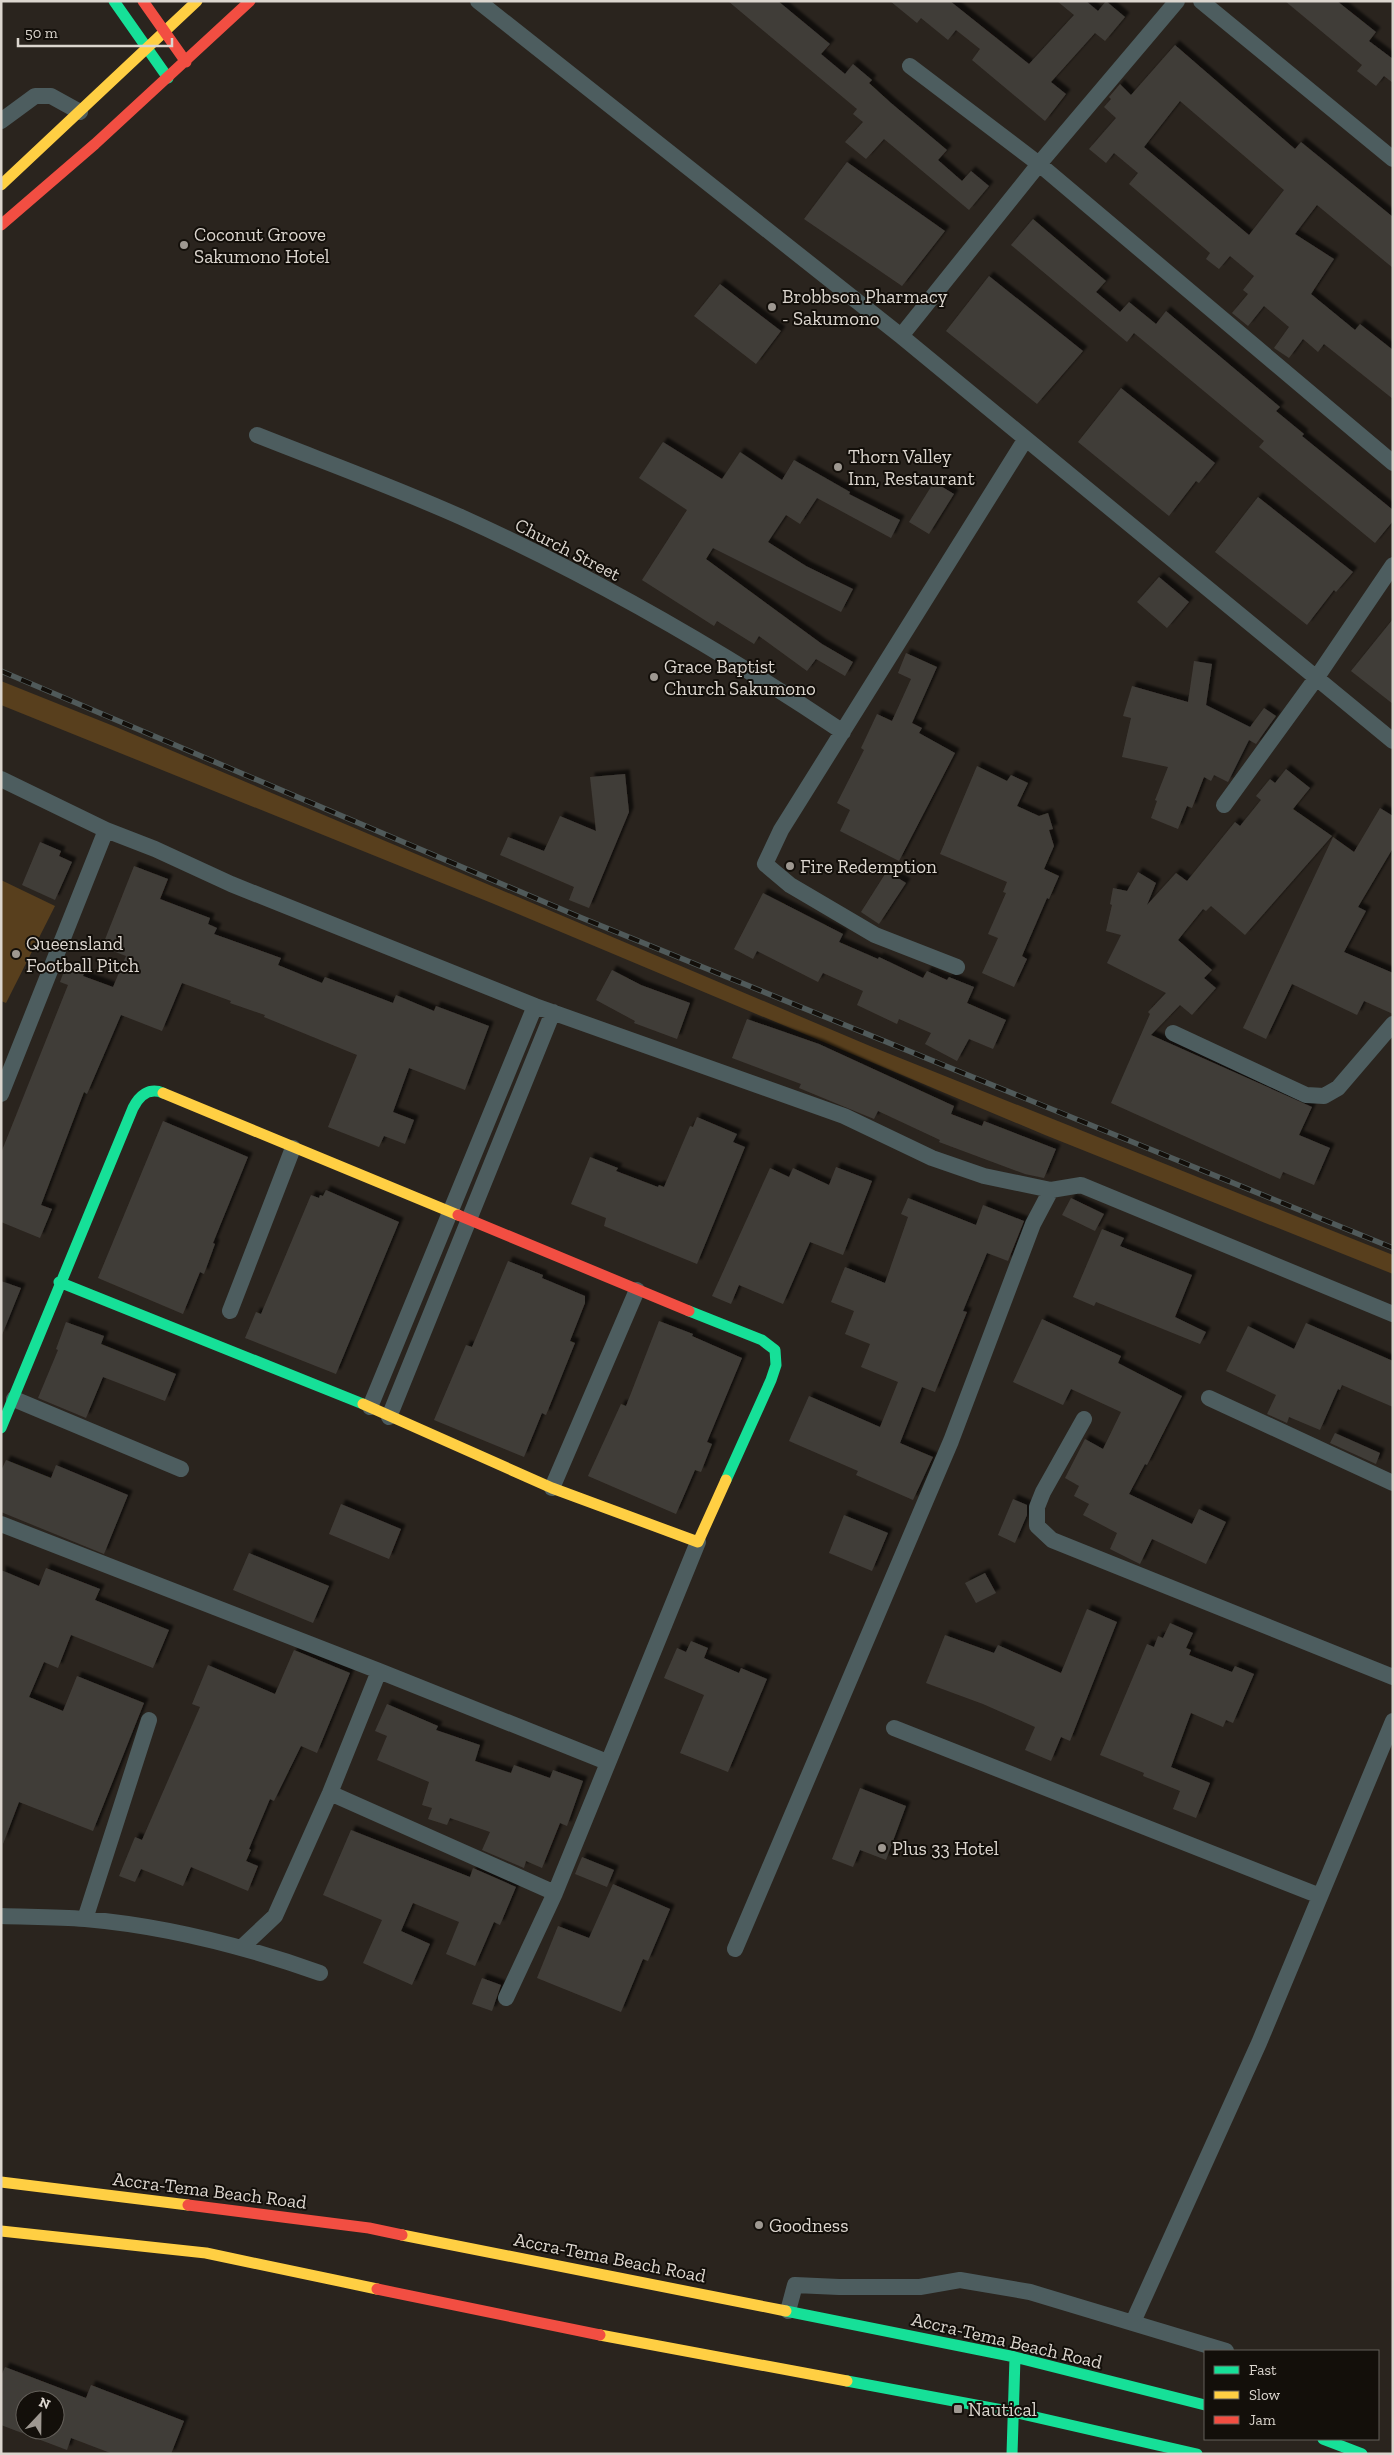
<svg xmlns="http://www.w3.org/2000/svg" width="1394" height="2455" viewBox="0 0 1394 2455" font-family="'Zilla Slab',serif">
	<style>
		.green { fill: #583f1d }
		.building { fill: #413d38; fill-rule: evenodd; filter: url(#shadow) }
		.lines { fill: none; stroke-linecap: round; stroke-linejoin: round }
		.street { stroke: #4d5d5f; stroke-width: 16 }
		.fast { stroke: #16e098; stroke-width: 11 }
		.slow { stroke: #ffcf43; stroke-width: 11 }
		.jam { stroke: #f24e42; stroke-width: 11 }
		.rail-casing { stroke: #505a5a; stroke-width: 5.5 }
		.rail { stroke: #130f0a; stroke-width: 4; stroke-dasharray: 11; stroke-linecap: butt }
		.poi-dot { fill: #9e9891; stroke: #130f0a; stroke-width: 2 }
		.labels { text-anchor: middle; stroke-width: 4; stroke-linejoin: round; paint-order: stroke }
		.poi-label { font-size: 19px; fill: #dcd6cf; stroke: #130f0a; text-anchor: start }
		.street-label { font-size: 19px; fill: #dcd6cf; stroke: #130f0a }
	</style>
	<defs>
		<filter id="shadow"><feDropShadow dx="4.5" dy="-4.5" stdDeviation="1" flood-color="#0009"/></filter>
	</defs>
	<rect width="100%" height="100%" fill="#2a241e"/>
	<path class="green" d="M1,681L116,727L870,1046L1393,1255V1274L1045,1135L494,904L1,705Z
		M1,880L55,906L6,1003L1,1001Z"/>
	<path class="building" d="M728,1H778L830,44L821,54L845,74L853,64L872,80L869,83L891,103L947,150L938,160L962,181L971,171L989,186L969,210L884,139L866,159L845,142L863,122L853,114L857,109Z
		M890,1H950L1029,64L1074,15L1057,1H1086L1098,11L1106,1L1125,17L1105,41L1095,33L1051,82L1066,94L1045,121L972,60L980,49L956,30L948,40L921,18L917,23Z
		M1285,1H1337L1376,32L1369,41L1393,59V83L1384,76L1376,86L1357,71L1362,65Z
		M1175,45L1295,149L1301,142L1393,217V268L1317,205L1295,234L1334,259L1311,294L1355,330L1360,324L1393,350V399L1324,344L1318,352L1303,339L1289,358L1274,348L1289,327L1264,306L1248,326L1232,313L1248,294L1243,290L1254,276L1230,256L1219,269L1206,259L1210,253L1129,184L1138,173L1114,153L1106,163L1089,149L1116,118L1104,107L1111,99L1109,97L1120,84L1131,95ZM1180,101L1284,190L1249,235L1144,147Z
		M847,162L945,231L902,286L804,219Z
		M1033,219L1106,281L1096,292L1120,312L1129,302L1156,324L1166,311L1280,407L1276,411L1304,434L1302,436L1393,510V521L1375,543L1259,447L1264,441L1134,333L1127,342L1011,245Z
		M989,276L1083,351L1037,404L946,331Z
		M720,284L781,331L756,364L694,316Z
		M1121,388L1215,463L1199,483L1196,481L1169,516L1078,442Z
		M663,442L722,479L740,452L782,480L794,460L850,492L849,494L900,520L891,538L817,498L800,524L786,515L768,542L806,566L853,589L841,612L713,548L706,559L822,644L853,662L845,676L816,659L807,671L759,636L754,644L717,621L714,626L642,580L687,510L639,478Z
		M934,482L954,494L929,534L909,522Z
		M1258,497L1353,572L1336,592L1334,590L1307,625L1215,552Z
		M1159,577L1189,602L1167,628L1137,602Z
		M1393,619V704L1351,671Z
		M906,653L937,667L912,723L922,728L919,733L955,753L899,861L840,831L850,810L837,803L864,750L861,748L877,714L892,721L911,679L898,673Z
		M1194,661L1212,664L1206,705L1250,727L1264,708L1276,716L1256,744L1249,740L1228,782L1214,775L1211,781L1204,777L1192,808L1187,806L1178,829L1151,818L1157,801L1155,800L1168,767L1122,757L1131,718L1123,716L1132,686L1188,702Z
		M977,766L1007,781L1011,775L1028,783L1017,806L1039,816L1048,813L1053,829L1049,830L1054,846L1044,869L1059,876L1049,899L1047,898L1022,956L1027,959L1014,987L982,973L998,938L988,934L1006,893L1003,892L1007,882L940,854Z
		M1286,769L1310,788L1293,809L1332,836L1245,935L1211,906L1206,911L1203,909L1178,940L1212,970L1204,978L1216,988L1192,1015L1180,1005L1151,1035L1312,1107L1299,1135L1330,1148L1314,1185L1283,1172L1280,1179L1111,1103L1150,1014L1148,1012L1166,993L1107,963L1121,935L1106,931L1112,905L1110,904L1113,888L1127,891L1138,872L1156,883L1147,905L1176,873L1187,881L1235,822L1240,826L1261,800L1256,796L1270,779L1275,783Z
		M625,774L629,812L589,908L569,900L574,887L500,855L508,837L544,851L560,816L596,831L590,777Z
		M1380,808L1393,816V848L1358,907L1366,911L1344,952L1393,973V1014L1364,1001L1357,1015L1292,984L1266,1039L1243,1028L1333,837L1354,852Z
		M40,842L61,851L59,856L72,862L55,900L22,885Z
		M134,866L168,879L160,899L210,918L208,924L217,928L214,934L281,958L278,965L322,983L325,977L393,1003L396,995L434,1011L436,1006L489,1026L465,1090L409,1068L393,1112L414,1120L405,1144L384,1136L379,1147L328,1127L357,1055L264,1017L265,1015L230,1003L231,1001L182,983L162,1031L121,1015L87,1094L84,1092L41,1205L52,1209L40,1238L1,1222V1153L68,985L60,982L66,966L84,973L83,976L113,987L126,956L102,947Z
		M887,871L906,883L879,924L861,912Z
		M763,893L843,934L839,942L878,959L879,957L923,978L927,971L947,980L949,977L974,987L967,1003L1006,1020L993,1049L969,1039L957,1061L925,1044L931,1033L899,1019L897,1024L857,1005L863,991L823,973L818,982L757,951L753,959L734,949Z
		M612,970L641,985L690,1003L677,1039L634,1023L635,1021L596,1000Z
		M747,1019L819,1044L893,1078L954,1106L951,1114L982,1126L984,1121L1056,1149L1044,1178L1025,1174L939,1142L940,1140L878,1111L874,1119L799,1088L801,1084L732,1058Z
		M697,1117L737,1134L733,1142L745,1147L697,1264L604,1226L606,1218L571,1204L590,1157L618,1168L616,1171L658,1187L659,1185L664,1187L690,1126L693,1127Z
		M163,1121L248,1157L213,1243L215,1244L204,1274L200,1272L183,1314L98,1278Z
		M836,1167L872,1181L843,1255L810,1242L783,1304L739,1285L731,1304L712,1296L770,1168L789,1177L793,1168L829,1185Z
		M326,1190L399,1222L336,1374L245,1338L256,1312L261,1314L311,1195L319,1198L320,1195L323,1196Z
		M908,1198L976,1225L983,1205L1024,1221L1008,1261L987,1253L963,1311L967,1312L935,1392L922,1387L900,1443L933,1457L913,1500L856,1475L858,1471L789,1441L809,1396L880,1427L898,1382L861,1367L870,1344L845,1334L854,1311L831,1302L845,1267L885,1283L908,1217L901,1214Z
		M1071,1198L1104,1214L1095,1231L1062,1215Z
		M1102,1229L1124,1238L1120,1246L1192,1275L1175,1317L1206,1332L1200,1344L1096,1302L1094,1306L1073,1297Z
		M508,1261L543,1275L542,1278L585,1296V1303L570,1341L575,1343L546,1415L542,1413L524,1457L434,1420L466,1345L472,1347Z
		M1,1281L21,1288L2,1335H1Z
		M1042,1319L1121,1356L1118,1363L1182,1396L1147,1465L1145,1464L1129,1494L1192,1524L1199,1509L1226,1522L1206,1564L1152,1539L1140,1564L1110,1549L1117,1533L1083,1515L1089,1504L1074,1496L1079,1486L1065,1478L1085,1439L1103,1449L1121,1412L1071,1389L1063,1405L1013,1382Z
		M659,1321L693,1334L692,1336L742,1358L707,1442L712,1444L701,1472L695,1470L676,1514L588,1476L621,1404L626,1406Z
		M66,1322L104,1336L101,1344L176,1374L165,1401L103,1377L86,1418L38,1398L58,1350L56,1349Z
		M1306,1323L1393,1361V1407L1342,1385L1340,1390L1338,1389L1320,1430L1289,1417L1287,1423L1267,1414L1276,1395L1226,1371L1248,1326L1294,1349Z
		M1335,1433L1380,1453L1376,1464L1330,1443Z
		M6,1460L51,1478L56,1465L128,1495L104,1554L1,1512V1471Z
		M1013,1499L1027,1505V1515L1015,1543L998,1535Z
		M341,1504L401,1529L389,1559L329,1534Z
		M844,1515L888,1533L872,1571L829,1553Z
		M249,1553L329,1586L313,1623L233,1590Z
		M46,1568L100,1589L95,1600L169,1630L153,1668L71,1635L58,1668L44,1662L29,1697L63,1711L77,1676L144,1703L93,1831L19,1802L3,1844L1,1570L39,1586Z
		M985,1573L996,1593L976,1603L965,1583Z
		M1087,1609L1117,1622L1070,1741L1061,1737L1051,1761L1025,1750L1035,1727L983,1704L926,1683L945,1635L994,1653L998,1645L1061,1673Z
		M1170,1623L1193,1633L1186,1648L1191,1650L1189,1655L1232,1672L1235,1666L1254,1674L1233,1723L1226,1720L1223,1727L1191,1713L1171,1767L1210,1783L1196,1818L1173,1809L1180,1791L1143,1776L1144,1773L1100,1755L1147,1644L1154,1647L1158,1636L1163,1638Z
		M691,1641L708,1648L704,1658L739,1673L741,1668L767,1679L728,1772L680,1753L704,1695L664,1678L677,1648L686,1652Z
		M294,1650L350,1673L317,1753L301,1746L274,1801L270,1799L249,1849L251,1850L246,1861L258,1866L248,1891L191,1867L183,1886L141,1869L135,1882L119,1876L135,1837L142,1840L200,1707L192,1704L208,1665L275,1694Z
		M387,1704L438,1726L436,1730L480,1745L475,1761L511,1773L514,1765L550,1778L553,1770L583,1781L567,1826L560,1823L542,1868L526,1861L524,1868L482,1850L490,1832L450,1818L447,1825L428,1819L432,1808L422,1805L429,1782L377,1760L387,1736L375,1731Z
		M860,1788L906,1806L886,1860L860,1850L853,1867L832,1859Z
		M351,1830L470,1877L473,1868L516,1887L500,1925L494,1922L475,1966L446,1954L459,1922L413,1903L401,1931L430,1944L412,1985L363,1963L382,1920L323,1895Z
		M582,1857L614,1870L607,1887L575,1874Z
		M613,1884L670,1909L648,1961L643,1959L621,2012L537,1978L558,1926L589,1938Z
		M482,1978L501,1985L492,2011L472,2004Z
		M5,2367L86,2398L91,2385L184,2421L171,2454H113L71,2438L67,2450L1,2425V2376ZM25,2400H55V2430H25Z"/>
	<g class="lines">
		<path class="street" d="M478,1L901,336L1393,741
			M1201,1L1393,159
			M910,66L1039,164L1393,463
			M1,121L35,96H51L80,112
			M901,336L1039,164L1177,1
			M257,435C325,462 394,487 461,517C594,577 722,651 843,732
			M1,779L106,830L155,849L231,884L535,1006L844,1116L932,1158L984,1176L1051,1190L1081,1185L1393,1314
			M1224,805L1317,677L1393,565
			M957,967L875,935L790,885L765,864L781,830L1025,440
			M1173,1033L1306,1095L1324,1096L1338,1088L1393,1024
			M1,1094L106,830
			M230,1311L293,1148
			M1209,1398L1393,1483
			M14,1399L181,1469
			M370,1407L535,1006
			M389,1417L553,1012
			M1084,1419L1043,1492L1037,1507V1526L1052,1540L1393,1677
			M552,1488L637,1290
			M1,1524L379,1671L607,1762
			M894,1728L1320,1896
			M330,1793L555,1893
			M1,1916C29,1917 57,1917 85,1919C165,1926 244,1946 320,1973
			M85,1919L149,1720
			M241,1948L275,1916L330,1793L379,1671
			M735,1949L951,1441L1033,1224L1051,1190
			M506,1998L555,1893L698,1542
			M788,2311L795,2285L839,2287H920L960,2280L1030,2292L1226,2351
			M1133,2322L1259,2043L1393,1721"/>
		<path class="fast" d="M114,1L168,78
			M59,1282L363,1404
			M689,1311L762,1340L775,1350L776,1365L771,1380L726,1480
			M1,1428L133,1108C139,1096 149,1087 163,1093
			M786,2311L1015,2357L1205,2405
			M847,2381L1013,2412L1197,2454
			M1323,2439L1362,2454
			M1012,2454L1015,2357"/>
		<path class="slow" d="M1,185L197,1
			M163,1093L458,1215
			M363,1404L552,1488L698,1542L726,1480
			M1,2182L188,2205
			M1,2231L206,2253L377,2289
			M402,2235L786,2311
			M600,2335L847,2381"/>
		<path class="jam" d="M143,1L186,62
			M1,225L95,144L250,1
			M458,1215L689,1311
			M188,2205L369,2228L402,2235
			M377,2289L600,2335"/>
		<g class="rail-casing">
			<path id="rail" d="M1,671L582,918L1393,1248"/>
		</g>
		<use href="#rail" class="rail"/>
	</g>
	<g class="poi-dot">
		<circle cx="184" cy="245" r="5"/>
		<circle cx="772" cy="307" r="5"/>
		<circle cx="838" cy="467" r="5"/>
		<circle cx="654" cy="677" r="5"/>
		<circle cx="790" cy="866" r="5"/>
		<circle cx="16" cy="954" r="5"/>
		<circle cx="882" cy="1848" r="5"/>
		<circle cx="759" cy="2225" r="5"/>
		<rect x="953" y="2404" width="10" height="10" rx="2.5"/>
	</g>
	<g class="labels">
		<g class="poi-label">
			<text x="194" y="241">Coconut Groove<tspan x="194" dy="22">Sakumono Hotel</tspan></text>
			<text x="782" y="303">Brobbson Pharmacy<tspan x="782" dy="22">- Sakumono</tspan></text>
			<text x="848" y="463">Thorn Valley<tspan x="848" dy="22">Inn, Restaurant</tspan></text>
			<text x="664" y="673">Grace Baptist<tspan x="664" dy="22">Church Sakumono</tspan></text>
			<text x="800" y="873">Fire Redemption</text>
			<text x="26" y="950">Queensland<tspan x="26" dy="22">Football Pitch</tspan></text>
			<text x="892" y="1855">Plus 33 Hotel</text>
			<text x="769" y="2232">Goodness</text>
			<text x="968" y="2416">Nautical</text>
		</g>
		<g class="street-label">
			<text transform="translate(568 549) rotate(27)" y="7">Church Street</text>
			<text transform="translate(210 2190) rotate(7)" y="7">Accra-Tema Beach Road</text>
			<text transform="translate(610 2257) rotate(11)" y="7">Accra-Tema Beach Road</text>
			<text transform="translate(1007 2340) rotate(13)" y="7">Accra-Tema Beach Road</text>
		</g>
	</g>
	<rect width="1394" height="2455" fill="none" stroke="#dcd6cf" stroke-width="5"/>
	<rect x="1204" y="2350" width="175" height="90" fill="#130f0a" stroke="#635f59"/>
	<rect x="1214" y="2366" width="25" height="8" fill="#16e098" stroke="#635f59"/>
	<text x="1249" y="2375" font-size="15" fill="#dcd6cf">Fast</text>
	<rect x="1214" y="2391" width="25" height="8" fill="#ffcf43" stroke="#635f59"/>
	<text x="1249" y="2400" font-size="15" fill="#dcd6cf">Slow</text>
	<rect x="1214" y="2416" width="25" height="8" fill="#f24e42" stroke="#635f59"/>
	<text x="1249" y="2425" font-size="15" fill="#dcd6cf">Jam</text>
	<g transform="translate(40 2415) rotate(22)"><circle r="24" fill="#130f0a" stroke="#635f59"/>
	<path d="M0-4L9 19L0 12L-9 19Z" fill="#9e9891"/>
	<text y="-8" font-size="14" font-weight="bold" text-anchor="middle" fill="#dcd6cf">N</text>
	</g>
	<path d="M18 38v8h154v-8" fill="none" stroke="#dcd6cf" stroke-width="2.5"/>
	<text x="25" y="38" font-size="15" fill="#dcd6cf" stroke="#130f0a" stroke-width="4" paint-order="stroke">50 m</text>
</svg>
